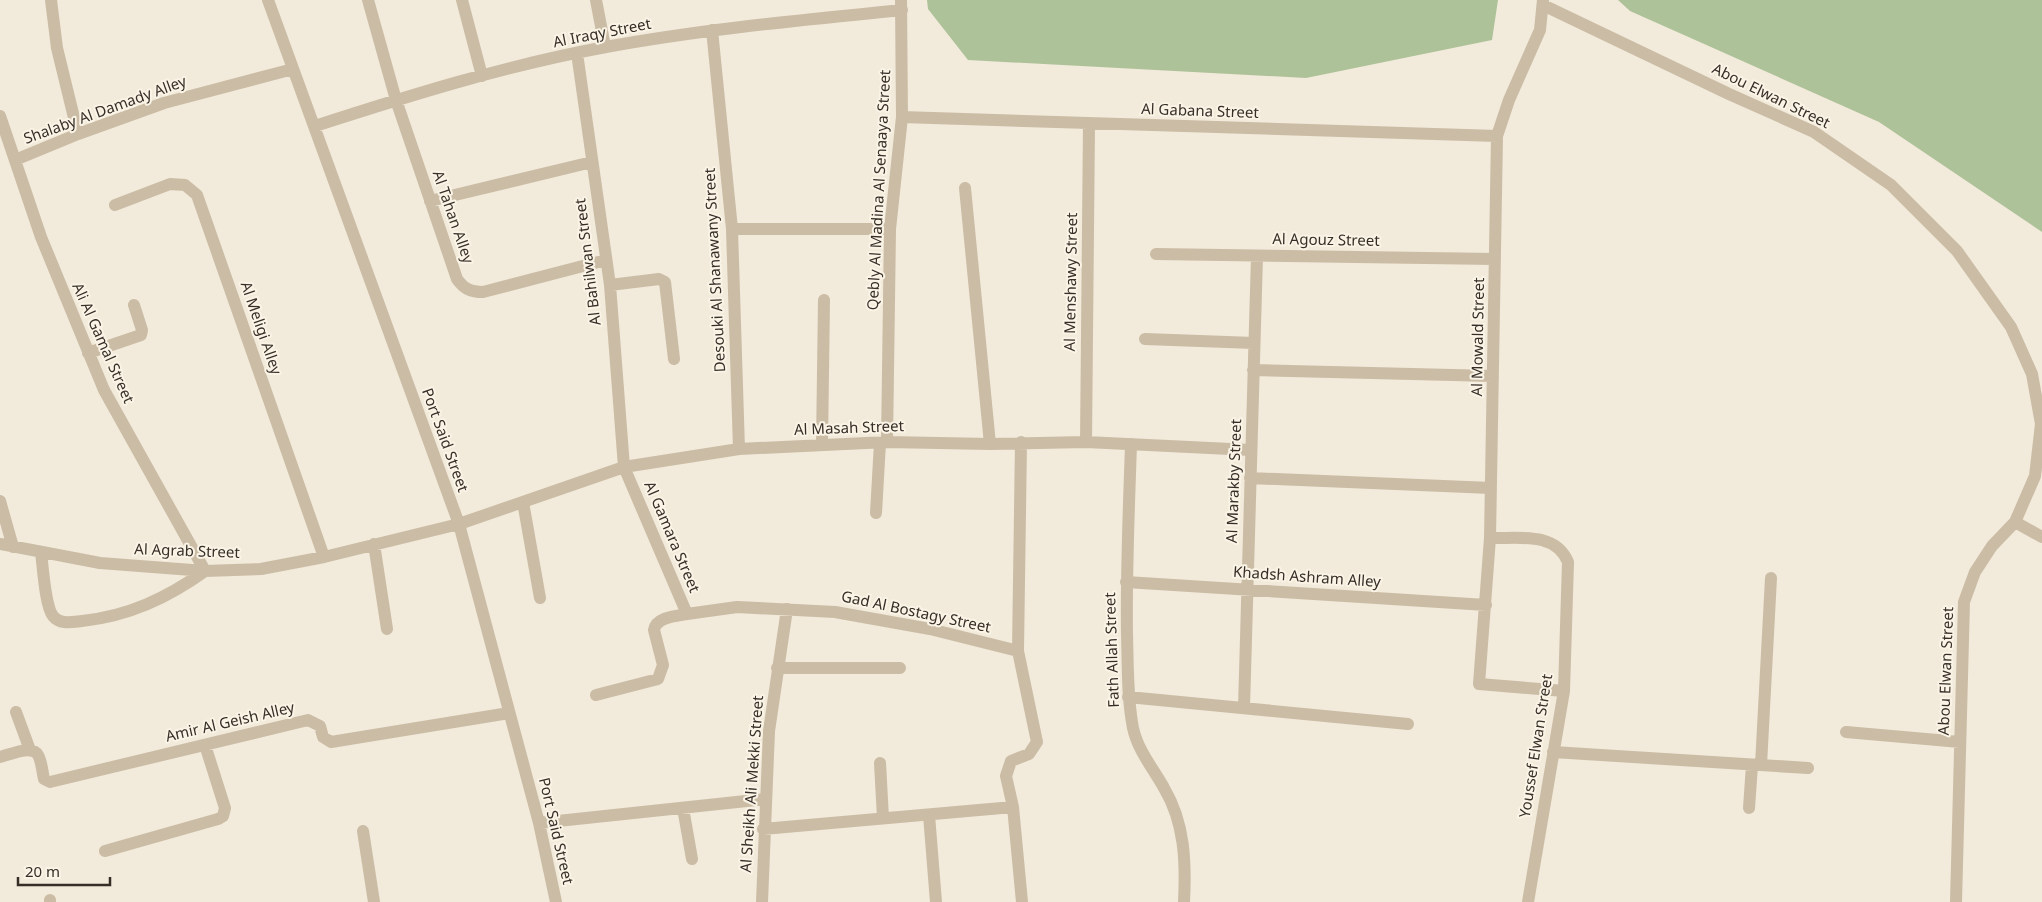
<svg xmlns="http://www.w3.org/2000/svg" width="2042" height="902" viewBox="0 0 2042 902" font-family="'Noto Sans',sans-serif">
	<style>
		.green { fill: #aec299 }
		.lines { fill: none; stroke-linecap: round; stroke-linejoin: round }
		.minor { stroke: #cbbca5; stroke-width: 12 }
		.labels { text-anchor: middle; stroke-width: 4; stroke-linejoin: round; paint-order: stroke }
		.street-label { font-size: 15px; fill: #362e27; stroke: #faf4e6 }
	</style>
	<rect width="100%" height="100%" fill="#f2eada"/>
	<path class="green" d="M927,0H1498L1492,40L1306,78L968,60L928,9Z
		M1618,0H2042V232L1879,122L1630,11Z"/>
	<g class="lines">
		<path class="minor" d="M51,0L57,48L78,134
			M268,0L459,524L539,823L556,902
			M368,0L396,100L457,279C464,289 471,292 483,292L606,260
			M462,0L482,76
			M596,0L605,47
			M1543,0L1540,30L1509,100L1497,136L1490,538L1479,684L1564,691
			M1543,5L1729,94L1814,132L1891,185L1957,251L2011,327L2032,374L2041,424L2035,476L2015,522L1992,546L1975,572L1964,602L1956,902
			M712,30L732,229L739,449
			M577,53L610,285L624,467L687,614C676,616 656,617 654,630L663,665L658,679L596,695
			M0,116L41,237L104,390L205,571C167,598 129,616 82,621C72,622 60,625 53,616C45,606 43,567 41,552
			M902,117L1497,136
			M315,126C411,95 507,65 606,47C704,29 803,20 902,10
			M15,160L78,134L164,103L293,69
			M965,188L990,444
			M430,201L592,162
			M115,205L170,184L185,185L197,195L324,557
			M732,229H890
			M1156,254L1495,259
			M610,285L659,279L665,282L674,359
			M1145,339L1254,343
			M88,353L141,335L142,330L134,305
			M1253,370L1493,376
			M887,442L890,229L902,117L901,0
			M1021,442L1018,651L1037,742L1029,754L1011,761L1006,776L1013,807L1022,902
			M1086,442L1089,123
			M1131,444C1129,507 1126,570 1127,634C1128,665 1127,697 1133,728C1138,751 1153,768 1164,788C1185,823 1186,863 1184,902
			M822,445L824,300
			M1250,478L1491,488
			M0,501L13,547
			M523,502L540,598
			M876,513L880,443
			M2015,522L2042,537
			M1490,538C1518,539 1555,531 1568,562L1564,691L1528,902
			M0,544L100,563L205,571L261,569L324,557L459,524L624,467L739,449L887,442L990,444L1086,442L1251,450
			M374,544L387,629
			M1126,582L1486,605
			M687,614L737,607L835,612L930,629L1018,651
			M777,668H900
			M1128,697L1408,724
			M1244,708L1257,256
			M16,712L30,750
			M1846,732L1960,742
			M1553,752L1808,768
			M0,757C9,755 32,744 38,755C42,762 42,771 44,779L50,782L308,720L320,726L323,737L331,742L509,713
			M880,763L883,818
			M1761,765L1771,578
			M683,808L692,859
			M1749,808L1752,765
			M929,815L936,902
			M539,823L765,799
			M763,829L1013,807
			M363,831L374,902
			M105,851L218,819L223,816L225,808L205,745
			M50,900V902
			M762,902L769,731L787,609"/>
	</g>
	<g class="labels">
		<g class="street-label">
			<text transform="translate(602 33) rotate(-11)" y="5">Al Iraqy Street</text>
			<text transform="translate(1771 96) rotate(26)" y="5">Abou Elwan Street</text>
			<text transform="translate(105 110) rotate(-20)" y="5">Shalaby Al Damady Alley</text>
			<text transform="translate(1200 111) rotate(2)" y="5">Al Gabana Street</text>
			<text transform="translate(879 190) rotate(-87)" y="5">Qebly Al Madina Al Senaaya Street</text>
			<text transform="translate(453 217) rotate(71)" y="5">Al Tahan Alley</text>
			<text transform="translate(1326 240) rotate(1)" y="5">Al Agouz Street</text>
			<text transform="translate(588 262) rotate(-97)" y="5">Al Bahilwan Street</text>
			<text transform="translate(715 270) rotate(-93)" y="5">Desouki Al Shanawany Street</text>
			<text transform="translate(1071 282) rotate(-89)" y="5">Al Menshawy Street</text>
			<text transform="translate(261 328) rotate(71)" y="5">Al Meligi Alley</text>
			<text transform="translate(1478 337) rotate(-89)" y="5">Al Mowald Street</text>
			<text transform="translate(103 343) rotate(66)" y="5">Ali Al Gamal Street</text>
			<text transform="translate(849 428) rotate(-2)" y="5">Al Masah Street</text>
			<text transform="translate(445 440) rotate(70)" y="5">Port Said Street</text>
			<text transform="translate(1234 481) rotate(-88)" y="5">Al Marakby Street</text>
			<text transform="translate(672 537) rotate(67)" y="5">Al Gamara Street</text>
			<text transform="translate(187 551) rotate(2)" y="5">Al Agrab Street</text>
			<text transform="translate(1307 577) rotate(4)" y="5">Khadsh Ashram Alley</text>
			<text transform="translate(916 612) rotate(12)" y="5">Gad Al Bostagy Street</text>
			<text transform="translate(1112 650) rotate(-92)" y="5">Fath Allah Street</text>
			<text transform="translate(1946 671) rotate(-88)" y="5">Abou Elwan Street</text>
			<text transform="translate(230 722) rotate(-13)" y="5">Amir Al Geish Alley</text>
			<text transform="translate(1536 746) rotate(-81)" y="5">Youssef Elwan Street</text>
			<text transform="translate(752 784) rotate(-86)" y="5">Al Sheikh Ali Mekki Street</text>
			<text transform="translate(556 831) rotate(77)" y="5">Port Said Street</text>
		</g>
	</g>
	<path d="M18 877v8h92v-8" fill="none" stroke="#362e27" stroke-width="2.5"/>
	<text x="25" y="877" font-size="15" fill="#362e27" stroke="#faf4e6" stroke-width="4" paint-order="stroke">20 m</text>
</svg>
